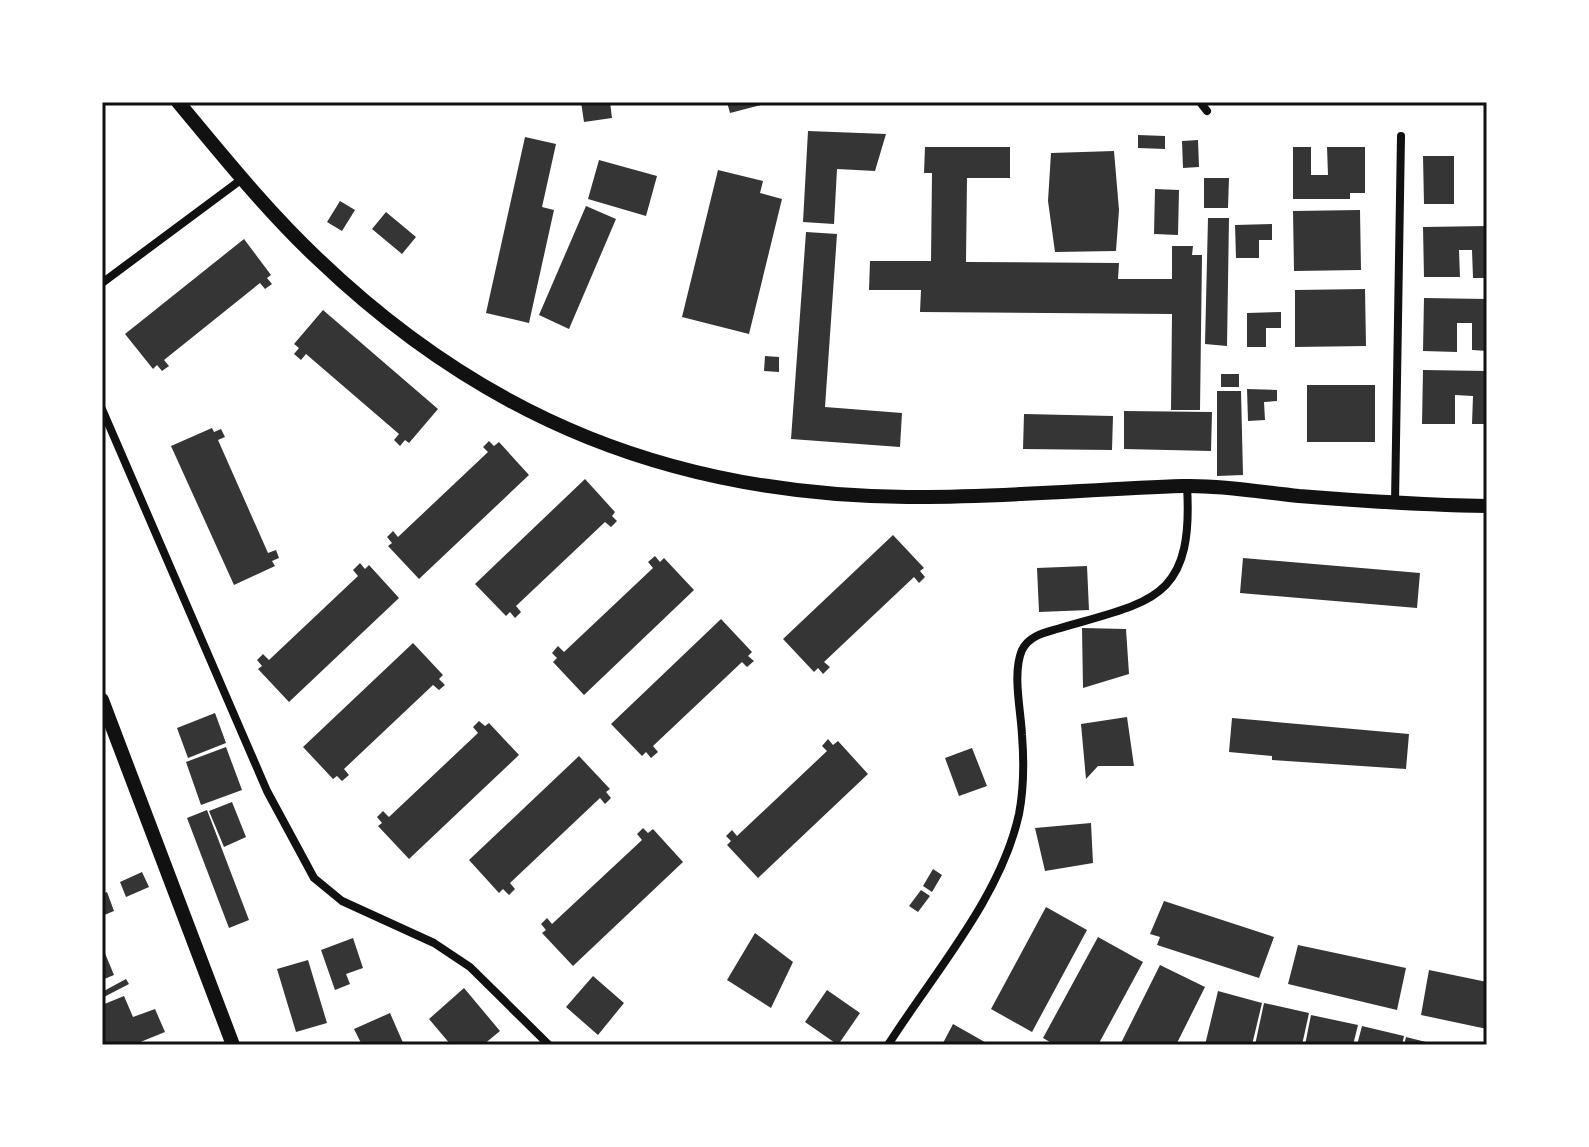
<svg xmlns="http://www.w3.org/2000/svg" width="1589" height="1147" viewBox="0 0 1589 1147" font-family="Literata,serif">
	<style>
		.building { fill: #353535 }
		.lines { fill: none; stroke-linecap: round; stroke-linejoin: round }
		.minor { stroke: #111; stroke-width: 8 }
		.tertiary { stroke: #111; stroke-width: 14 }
		.neatline { fill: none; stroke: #111; stroke-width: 3 }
	</style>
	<rect width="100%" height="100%" fill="#fff"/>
	<path class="building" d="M581,102H610L612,118L584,122Z
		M727,102H760L761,105L730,113Z
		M808,131L886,134L875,171L837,169L834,224L803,222Z
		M1138,135L1165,136V149L1138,148Z
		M525,137L556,144L542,207L554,210L529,323L486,313Z
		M1198,140L1199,167L1183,168L1182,141Z
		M925,147H1010V178H967L966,262L1119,263L1118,279H1172V246H1193L1192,255H1202L1200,410H1171L1172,314L920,312L921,290H869L870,261H931L932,173H924Z
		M1293,147H1311V175H1328L1327,147H1365V193H1350V199H1293Z
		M1114,151L1119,210L1116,251L1055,252L1048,201L1051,153Z
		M1423,156H1454V204H1424Z
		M599,160L657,176L646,216L588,199Z
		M718,170L763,181L760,193L782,199L749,334L682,317Z
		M1204,178H1229L1228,208H1204Z
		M1155,189L1179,190L1178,235L1154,234Z
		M340,201L355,210L342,231L327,222Z
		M586,206L616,219L569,329L539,315Z
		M1360,210L1361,270L1294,271L1293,211Z
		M386,212L416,237L402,254L372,229Z
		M1208,218H1229L1227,346L1205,344Z
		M1272,224V240H1259V258H1236L1235,225Z
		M1487,226V278H1473L1472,250H1459L1460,277H1424L1423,227Z
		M806,232L837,234L825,407L902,413L900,447L791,439Z
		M244,239L271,275L267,278L272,284L265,289L260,283L164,360L169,366L162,371L157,365L153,369L125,334Z
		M1365,289L1366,346L1295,347V290Z
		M1424,298L1487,299V351L1472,350V323H1457V352L1423,351Z
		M323,310L438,409L409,443L405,440L400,446L394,440L399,434L306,354L301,360L294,354L299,348L294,344Z
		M1281,312V328H1266V347H1247V313Z
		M765,356L779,357V372L764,371Z
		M1423,370L1487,371V424H1472L1473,396L1455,395V424H1422Z
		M1221,374H1239V387H1221Z
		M1307,385H1375V442H1307Z
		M1247,389L1277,390V401L1264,402L1265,420L1248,421Z
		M1217,391H1241L1243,475L1217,476Z
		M1124,411L1212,412L1211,451L1124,449Z
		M1024,414L1113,416L1112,450L1023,449Z
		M212,428L214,432L221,429L225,437L218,440L268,553L276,550L279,558L272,561L275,566L234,585L171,446Z
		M489,441L494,446L499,442L529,475L419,579L388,546L392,543L387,537L393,531L398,537L488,452L483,447Z
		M585,479L615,512L612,516L617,521L611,527L605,522L516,606L521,612L515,618L510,612L506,616L475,584Z
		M893,535L924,568L920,571L925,577L919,583L914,577L824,662L830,667L823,674L818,668L814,672L783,639Z
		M655,556L660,562L664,558L694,590L584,695L553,662L557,658L552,653L558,646L564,652L653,568L648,562Z
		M1243,558L1420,573L1417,608L1240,593Z
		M360,563L365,569L369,565L399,598L289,702L258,669L262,666L257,660L263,654L269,660L358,576L353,570Z
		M1087,566L1089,610L1039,612L1037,568Z
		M721,619L752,652L748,656L754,661L747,667L742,662L653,746L658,752L651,758L646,752L642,756L611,724Z
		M1082,628L1126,629L1129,674L1083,688Z
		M413,643L443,675L439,679L445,685L439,690L433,685L344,769L349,775L342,781L337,776L333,779L303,747Z
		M215,713L226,743L188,758L177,728Z
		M1127,717L1134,766H1098L1086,779L1081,724Z
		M1232,718L1409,734L1406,769L1272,760V756L1229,752Z
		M479,721L485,726L489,723L519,755L409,859L378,826L382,823L377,817L383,811L389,817L478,733L473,727Z
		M828,739L833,745L838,741L868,774L758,878L727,845L731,841L726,836L732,830L737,836L827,751L822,746Z
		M226,747L242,790L201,805L186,762Z
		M972,748L987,786L959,796L945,758Z
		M579,756L610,789L606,792L611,798L605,804L600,798L510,883L515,889L509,895L503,889L499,893L469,860Z
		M232,802L246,837L224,847L209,811Z
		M207,810L249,920L229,928L187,818Z
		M1091,823L1093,863L1045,871L1035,828Z
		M643,828L648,833L653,829L683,862L573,966L542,933L546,930L541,924L547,918L552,924L642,840L637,834Z
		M933,869L942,875L932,892L923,886Z
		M142,872L149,887L126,897L120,882Z
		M921,890L930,896L918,912L909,906Z
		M107,892L114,911L102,916V894Z
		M1164,901L1274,937L1259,978L1157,945L1160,937L1150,934Z
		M1046,907L1087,930L1032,1032L991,1009Z
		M755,933L793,962L771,1008L727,980Z
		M1098,937L1143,962L1098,1045H1055L1043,1038Z
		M353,938L363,968L346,974L350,984L335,990L321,950Z
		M1298,945L1406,968L1397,1010L1288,984Z
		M102,946L114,975L102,980Z
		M308,960L327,1023L296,1032L277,969Z
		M1160,965L1205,987L1176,1045H1120Z
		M1429,970L1487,982V1029L1421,1015Z
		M593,976L624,1003L598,1035L566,1007Z
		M126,979L129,984L102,998V992Z
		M464,988L500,1031L483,1045H451L429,1019Z
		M827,990L860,1013L838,1045L805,1022Z
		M1218,991L1262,1003L1252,1045H1205Z
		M124,996L133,1017L155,1009L165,1032L133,1045H102V1005Z
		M1264,1003L1309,1013L1302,1045H1255Z
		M390,1013L404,1045H362L354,1029Z
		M1311,1015L1358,1025L1353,1045H1305Z
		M953,1024L990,1045H942Z
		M1362,1026L1404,1036L1402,1045H1357Z
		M1406,1037L1434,1044V1045H1404Z"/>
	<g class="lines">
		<path class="minor" d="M1200,102L1207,111
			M102,283L242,179
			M102,409L267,791L314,878L342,901L434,943L470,967L549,1045
			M1395,503L1401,136
			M888,1045C933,974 1001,897 1019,814C1024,788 1024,761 1022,735C1021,711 1012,673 1022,650C1029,636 1043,633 1057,629C1152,601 1194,601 1187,486"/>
		<path class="tertiary" d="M178,102C223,156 267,211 318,259C486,420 675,495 907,497C1000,498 1091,489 1183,486C1221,485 1261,492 1299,496C1362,501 1424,505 1487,506
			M102,700L233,1045"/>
	</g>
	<rect width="1589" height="1147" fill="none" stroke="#ffffff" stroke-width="208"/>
	<rect x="104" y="104" width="1381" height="939" class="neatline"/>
</svg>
